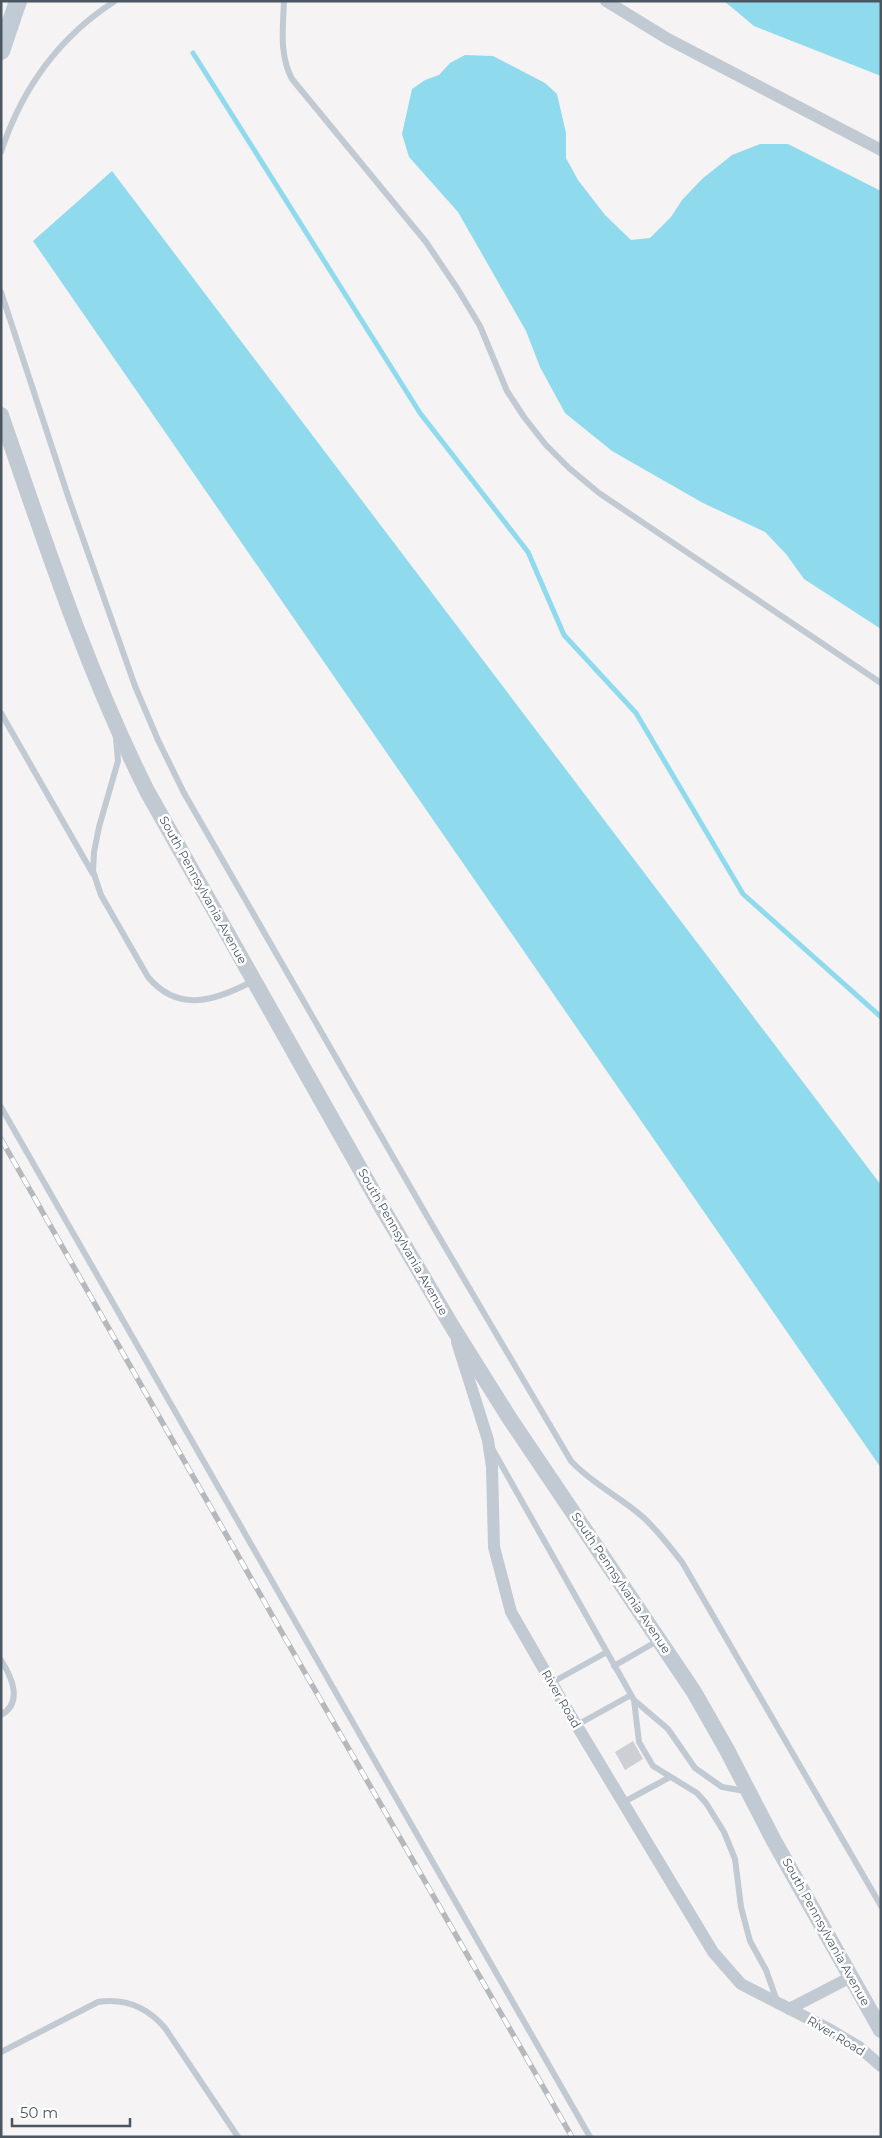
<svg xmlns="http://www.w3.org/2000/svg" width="882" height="2138" viewBox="0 0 882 2138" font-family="Montserrat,sans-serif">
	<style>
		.water { fill: #90daee }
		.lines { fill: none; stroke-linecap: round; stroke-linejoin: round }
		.stream { stroke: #90daee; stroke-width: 5 }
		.building { fill: #cdcfd5 }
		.service { stroke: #c1cad2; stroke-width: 6 }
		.minor { stroke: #c1cad2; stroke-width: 12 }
		.tertiary { stroke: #c1cad2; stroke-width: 16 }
		.secondary { stroke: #c1cbd6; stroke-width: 18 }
		.rail-casing { stroke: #b5b8bd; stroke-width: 5.5 }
		.rail { stroke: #fff; stroke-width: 4; stroke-dasharray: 11; stroke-linecap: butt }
		.labels { text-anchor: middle; stroke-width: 5; stroke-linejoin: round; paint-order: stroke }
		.street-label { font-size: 12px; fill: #4a5661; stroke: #fff }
	</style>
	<rect width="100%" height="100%" fill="#f5f3f3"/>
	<path class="water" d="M724,1H881V76L754,26Z
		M465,55L493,56L545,83L557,94L566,133V158L578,180L605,215L631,240L650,238L671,217L682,200L702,179L732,155L760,144H788L881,191V629L804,579L786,554L765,532L703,503L612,451L565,413L540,367L526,331L458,212L409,157L402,134L412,89L425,80L439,75L450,63Z
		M112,171L881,1185V1468L33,241Z"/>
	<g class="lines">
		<path class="stream" d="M193,53L420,413L528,552L564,635L636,713L743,894L881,1017"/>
	</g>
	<path class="building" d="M633,1741L643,1759L625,1770L615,1752Z"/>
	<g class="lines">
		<path class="service" d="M284,1C283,28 279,54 292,79L426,242L457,288L480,326L507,391L524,417L546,445L569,468L599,493L881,683
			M1,152C22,88 59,37 115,1
			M1,292L69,499L135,686L158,740L184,793L431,1223L571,1461C592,1484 621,1497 644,1518C658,1531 670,1547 682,1562L881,1906
			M1,713L93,874
			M116,738L118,761L99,827L94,852L93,871L101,895L148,977C179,1014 217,1000 253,981
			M1,1107L590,2137
			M493,1450L634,1700L639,1742L653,1766L697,1793L706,1803L724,1832L735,1859L741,1907L750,1941L766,1970L777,2001
			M1,1660C11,1676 24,1702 1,1715
			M614,1666L659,1640
			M551,1683L607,1652
			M634,1700L668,1729L695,1768L722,1787L745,1791
			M577,1725L631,1695
			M622,1803L670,1777
			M1,2052L98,2002C125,1998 147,2007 165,2028L238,2137"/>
		<path class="minor" d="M606,1L668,39L881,150
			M457,1342L488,1440L492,1467L494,1547L511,1612L565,1706L713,1952L741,1984L827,2028L859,2047L881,2066
			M789,2009L851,1977"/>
		<path class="tertiary" d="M1,415C45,542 87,671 147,791L381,1206L453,1328L510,1419L694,1692L727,1750L774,1841L881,2030"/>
		<path class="secondary" d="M1,51L18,1"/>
		<g class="rail-casing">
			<path id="rail" d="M1,1139L281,1631L572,2137"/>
		</g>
		<use href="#rail" class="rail"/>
	</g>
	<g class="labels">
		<g class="street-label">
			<text transform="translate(203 890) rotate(61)" y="4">South Pennsylvania Avenue</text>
			<text transform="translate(403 1242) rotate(60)" y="4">South Pennsylvania Avenue</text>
			<text transform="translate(621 1583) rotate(56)" y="4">South Pennsylvania Avenue</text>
			<text transform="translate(561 1699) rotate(60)" y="4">River Road</text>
			<text transform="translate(826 1932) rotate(61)" y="4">South Pennsylvania Avenue</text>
			<text transform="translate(836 2036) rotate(31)" y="4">River Road</text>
		</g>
	</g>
	<rect width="882" height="2138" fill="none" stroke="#4a5661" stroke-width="5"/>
	<path d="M12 2118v8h118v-8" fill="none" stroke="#4a5661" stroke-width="2.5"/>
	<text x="20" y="2118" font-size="15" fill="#4a5661" stroke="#ffffff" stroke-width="4" paint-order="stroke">50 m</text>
</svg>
